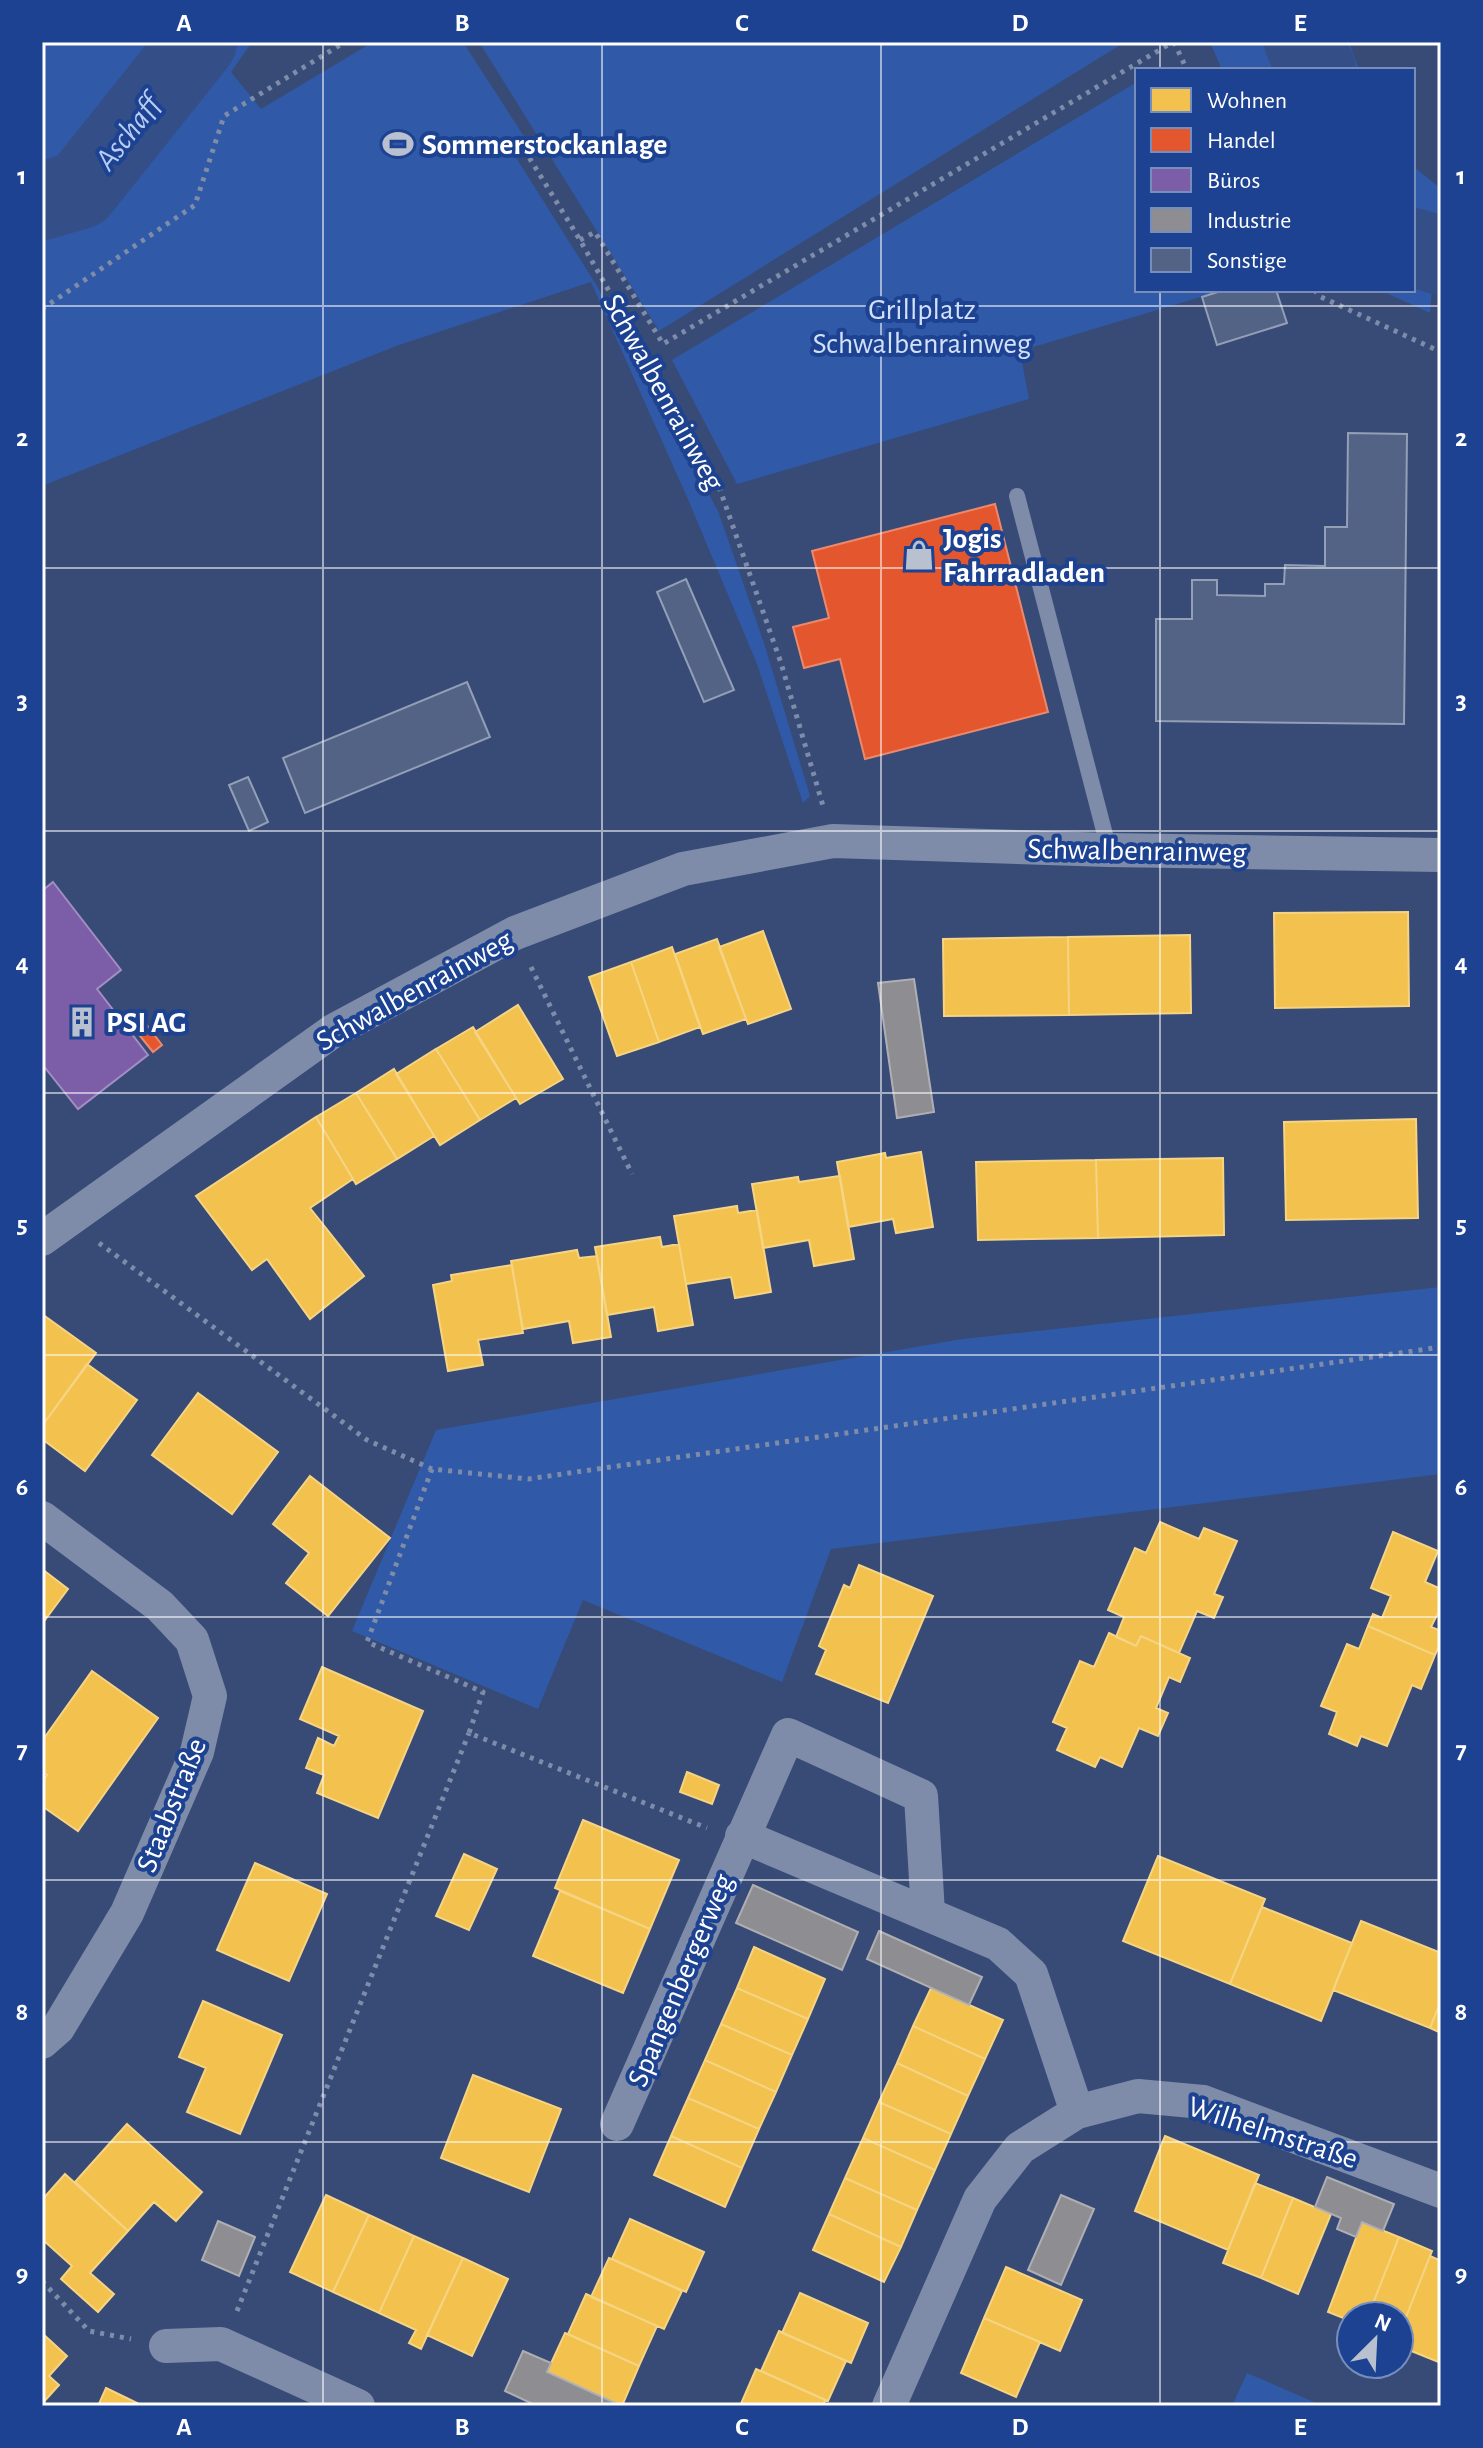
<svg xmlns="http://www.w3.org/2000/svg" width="1483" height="2448" viewBox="0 0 1483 2448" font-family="'Alegreya Sans',sans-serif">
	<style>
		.green { fill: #3059a7 }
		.homes { fill: #f2c14e; stroke: #f6d483; stroke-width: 2 }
		.shops { fill: #e4572e; stroke: #ec896d; stroke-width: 2 }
		.offices { fill: #7b5ea7; stroke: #a38ec1; stroke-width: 2 }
		.industry { fill: #8d8d92; stroke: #afafb3; stroke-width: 2 }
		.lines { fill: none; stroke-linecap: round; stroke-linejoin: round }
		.river { stroke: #344f88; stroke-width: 78 }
		.building { fill: #536385; stroke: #939fb7; stroke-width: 2 }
		.path { stroke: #7e8ca9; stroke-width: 5; stroke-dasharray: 4 6; stroke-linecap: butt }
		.lane { stroke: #7e8ca9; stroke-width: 16 }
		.street { stroke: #7e8ca9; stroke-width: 34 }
		.grid { fill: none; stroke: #fff; stroke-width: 2; stroke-opacity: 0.55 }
		.labels { text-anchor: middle; stroke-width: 8; stroke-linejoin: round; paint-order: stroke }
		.poi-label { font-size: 30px; font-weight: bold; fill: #fff; stroke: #1c4291; text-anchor: start }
		.park-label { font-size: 30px; fill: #d2e0fa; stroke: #1c4291 }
		.street-label { font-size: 30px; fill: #fff; stroke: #1c4291 }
		.water-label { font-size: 32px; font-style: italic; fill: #b8cdf5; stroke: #1c4291 }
		.neatline { fill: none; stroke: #fff; stroke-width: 3 }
		.grid-label { font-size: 26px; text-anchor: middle; font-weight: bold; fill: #fff }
	</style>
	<rect width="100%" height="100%" fill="#374b76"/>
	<path class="green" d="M42,42H252L231,72L261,109L373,42H463L525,138L510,148L597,286L718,511L764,643L810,796L803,803L757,664L687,497L591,282L399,345L42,486Z
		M479,42H1125L659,331Z
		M1210,42H1349L1359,70H1222Z
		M1137,82V290H1224L1020,351L1029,399L737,484L672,360Z
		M1413,166L1440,188L1430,313L1380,290H1413Z
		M1441,1287V1474L831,1549L782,1682L583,1600L538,1709L352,1631L436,1430L962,1339Z
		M1247,2373L1323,2406H1232Z"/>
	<path class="homes" d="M1408,912L1409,1006L1275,1008L1274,913Z
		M763,931L791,1009L748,1024L719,947Z
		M1190,935L1191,1013L1069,1015L1068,937Z
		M1068,937L1069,1015L944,1016L943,939Z
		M717,939L746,1019L703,1034L675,954Z
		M672,947L700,1027L659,1042L631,962Z
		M631,962L659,1042L617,1056L589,977Z
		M518,1005L563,1079L520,1104L475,1032Z
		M473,1027L516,1098L480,1120L436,1049Z
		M436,1049L480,1120L440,1145L396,1074Z
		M394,1069L434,1136L397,1159L356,1093Z
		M356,1093L397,1159L356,1184L316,1117Z
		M316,1117L353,1179L310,1208L364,1276L310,1319L267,1259L252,1270L196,1196Z
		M1416,1119L1418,1218L1286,1220L1284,1122Z
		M921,1152L933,1227L896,1233L893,1219L848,1227L837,1162L885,1153L886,1158Z
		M1223,1158L1224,1235L1098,1238L1096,1160Z
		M1096,1160L1098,1238L978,1240L976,1162Z
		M840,1176L854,1259L814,1266L809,1240L763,1248L752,1184L798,1177L799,1182Z
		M737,1206L738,1213L757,1210L771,1292L735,1298L731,1277L686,1284L674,1216Z
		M660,1237L662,1247L679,1244L693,1325L658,1331L654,1307L607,1315L595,1247Z
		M577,1250L579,1258L597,1256L611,1337L573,1343L569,1321L523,1329L511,1261Z
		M512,1265L523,1333L478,1340L483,1365L448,1371L433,1285L452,1281L451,1275Z
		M42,1314L96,1353L42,1426Z
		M87,1364L137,1400L85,1471L42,1439V1426Z
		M198,1393L278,1452L232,1514L152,1455Z
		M310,1476L390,1538L328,1616L286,1583L309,1553L273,1524Z
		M1160,1522L1199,1539L1204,1528L1237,1541L1214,1594L1223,1597L1214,1618L1197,1611L1179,1653L1141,1636L1136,1646L1116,1637L1124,1617L1108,1610L1135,1548L1146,1553Z
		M1393,1532L1438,1551L1425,1582L1441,1589V1607L1431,1627L1441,1631V1642L1435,1655L1368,1626L1373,1614L1382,1618L1391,1596L1371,1588Z
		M859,1565L933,1596L888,1703L816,1674L826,1650L819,1646L844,1585L850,1588Z
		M42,1569L68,1589L42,1624Z
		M1368,1626L1435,1655L1421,1689L1412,1685L1387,1746L1361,1736L1357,1746L1329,1734L1337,1712L1321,1706L1347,1644L1359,1649Z
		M1109,1633L1136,1646L1141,1636L1190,1658L1180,1682L1169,1677L1156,1708L1168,1713L1158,1736L1139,1728L1122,1767L1100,1757L1095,1767L1057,1750L1067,1728L1053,1722L1080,1661L1094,1667Z
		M322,1667L423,1711L378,1818L317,1793L324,1775L306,1768L318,1738L334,1746L339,1736L300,1719Z
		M92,1671L158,1718L78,1831L42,1806V1782L47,1775L42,1772V1741Z
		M687,1772L719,1785L712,1804L680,1792Z
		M583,1820L679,1860L650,1929L555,1888Z
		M464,1854L497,1869L469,1930L436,1916Z
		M1158,1856L1265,1899L1230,1984L1123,1941Z
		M255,1863L327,1894L289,1981L217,1950Z
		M560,1891L650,1929L623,1993L533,1956Z
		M1262,1907L1352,1943L1321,2021L1230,1984Z
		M1361,1921L1441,1953V2001L1430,2028L1333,1990Z
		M754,1947L825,1979L808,2019L737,1988Z
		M737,1988L808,2019L792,2055L721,2024Z
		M931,1988L1003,2020L985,2059L913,2026Z
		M203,2001L282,2035L240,2134L187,2112L206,2068L179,2057Z
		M1441,2001V2033L1430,2028Z
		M721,2024L792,2055L776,2092L705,2060Z
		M913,2026L985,2059L968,2096L897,2063Z
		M705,2060L776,2092L759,2129L688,2098Z
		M897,2063L968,2096L951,2134L879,2102Z
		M473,2075L561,2109L529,2192L441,2158Z
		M688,2098L759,2129L742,2168L671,2136Z
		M879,2102L951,2134L935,2170L863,2138Z
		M127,2124L202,2192L176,2221L154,2202L128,2231L75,2182Z
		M671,2136L742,2168L725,2207L654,2175Z
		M1165,2136L1259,2175L1228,2250L1135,2211Z
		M863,2138L935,2170L917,2210L845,2178Z
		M65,2174L128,2231L90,2273L114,2294L98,2312L61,2279L72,2266L42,2239V2200Z
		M845,2178L917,2210L901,2247L829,2214Z
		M1255,2183L1293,2198L1261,2278L1223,2263Z
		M326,2195L369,2215L333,2292L290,2272Z
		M1293,2198L1331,2214L1298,2294L1261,2278Z
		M829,2214L901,2247L884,2282L813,2250Z
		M369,2215L414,2236L379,2313L333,2292Z
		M630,2219L704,2252L686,2292L612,2259Z
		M1362,2222L1399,2237L1368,2316H1351V2321L1328,2312Z
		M414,2236L463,2258L421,2349L409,2343L416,2330L379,2313Z
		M1399,2237L1432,2251L1399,2335V2316H1368Z
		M1430,2256L1441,2261V2363L1399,2346V2335Z
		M463,2258L508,2279L472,2356L427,2335Z
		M609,2258L682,2291L664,2329L591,2297Z
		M1006,2267L1082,2300L1060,2351L984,2318Z
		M800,2293L868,2323L851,2363L782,2333Z
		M586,2294L657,2326L639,2366L568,2334Z
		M984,2318L1040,2342L1016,2397L961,2373Z
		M779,2331L846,2361L828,2401L761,2371Z
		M42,2333L67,2356L49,2376L59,2385L42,2404Z
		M565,2333L639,2366L622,2406L547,2372Z
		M756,2369L825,2400L823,2406H740Z
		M106,2388L141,2405V2406H98Z"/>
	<path class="shops" d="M995,504L1048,712L865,759L840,659L804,668L793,627L829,618L812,551Z
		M146,1024L162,1045L153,1052L136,1031Z"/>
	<path class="offices" d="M53,882L121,970L97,989L148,1055L78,1109L42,1064V891Z"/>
	<path class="industry" d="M914,979L934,1112L897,1118L878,983Z
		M753,1885L858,1932L842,1970L736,1923Z
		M879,1931L982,1977L969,2005L867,1959Z
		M1327,2177L1394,2204L1383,2231L1362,2222L1356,2237L1337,2229L1341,2218L1315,2207Z
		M1061,2195L1094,2209L1061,2285L1028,2270Z
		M218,2221L255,2237L239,2276L202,2260Z
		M523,2351L551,2363L547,2372L622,2406H537L505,2391Z"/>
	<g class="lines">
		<path class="river" d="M1303,42L1317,70
			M42,201L80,190L198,42
			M1413,247L1441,256"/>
	</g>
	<path class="building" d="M1224,290H1276L1287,323L1217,345L1202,297Z
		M1348,433L1407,434L1404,724L1156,721V619H1192V580H1217V595L1265,596V584H1284L1285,565L1325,566V527H1347Z
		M686,579L734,690L704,702L657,592Z
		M467,682L490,737L305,813L283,758Z
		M248,777L268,822L249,831L229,785Z"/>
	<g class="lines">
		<path class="path" d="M1174,42L1187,70
			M519,141L580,240L717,481L781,663L823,806
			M580,240L595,232L663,344L1173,42
			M1314,290L1321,297L1441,352
			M42,309L195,205L224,116L345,42
			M531,967L632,1174
			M99,1243L367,1440L432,1469L528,1479L1441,1347
			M432,1469L367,1642L483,1692L469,1733L707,1828
			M42,2281L89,2331L131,2339
			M237,2311L469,1733"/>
		<path class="lane" d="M1017,496L1109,850"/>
		<path class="street" d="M42,1239L333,1031L515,933L683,869L833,841L1109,850L1441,855
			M42,1518L160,1606L192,1640L210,1696L197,1752L127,1913L58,2028L42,2042
			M742,1836L998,1944L1031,1974L1077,2112
			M617,2124L788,1735L921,1796L928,1913
			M166,2346L221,2344L358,2406
			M889,2406L980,2199L1020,2148L1077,2112L1138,2096L1203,2102L1441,2191"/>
	</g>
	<path class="grid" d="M323,42V2406M602,42V2406M881,42V2406M1160,42V70M1160,290V2406M42,306H1441M42,568H1441M42,831H1441M42,1093H1441M42,1355H1441M42,1617H1441M42,1880H1441M42,2142H1441"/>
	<defs>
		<g id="stadium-bare" transform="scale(2.4)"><path d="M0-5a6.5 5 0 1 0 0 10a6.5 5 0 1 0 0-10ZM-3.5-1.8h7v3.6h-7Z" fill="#b9c0cf" stroke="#1c4291" stroke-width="2.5" paint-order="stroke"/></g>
		<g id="shop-bare" transform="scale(2.4)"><path d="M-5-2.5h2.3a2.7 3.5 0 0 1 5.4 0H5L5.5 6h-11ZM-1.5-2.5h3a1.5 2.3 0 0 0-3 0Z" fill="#b9c0cf" stroke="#1c4291" stroke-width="2.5" paint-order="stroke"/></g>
		<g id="building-bare" transform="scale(2.4)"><path d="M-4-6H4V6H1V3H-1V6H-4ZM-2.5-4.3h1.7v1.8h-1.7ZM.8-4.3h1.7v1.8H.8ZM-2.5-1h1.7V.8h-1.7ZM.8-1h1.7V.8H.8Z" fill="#b9c0cf" stroke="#1c4291" stroke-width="2.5" paint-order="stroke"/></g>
	</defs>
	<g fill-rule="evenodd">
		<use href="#stadium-bare" x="398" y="144"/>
		<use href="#shop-bare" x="919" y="555"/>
		<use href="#building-bare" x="82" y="1022"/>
	</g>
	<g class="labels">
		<g class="poi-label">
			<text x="422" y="154">Sommerstockanlage</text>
			<text x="943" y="548">Jogis<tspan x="943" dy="34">Fahrradladen</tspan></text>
			<text x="106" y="1032">PSI AG</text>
		</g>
		<g class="park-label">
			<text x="922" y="319">Grillplatz<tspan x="922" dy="34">Schwalbenrainweg</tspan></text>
		</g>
		<g class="street-label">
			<text transform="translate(664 392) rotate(61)" y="10">Schwalbenrainweg</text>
			<text transform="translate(1137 850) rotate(1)" y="10">Schwalbenrainweg</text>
			<text transform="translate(414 990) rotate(-29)" y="10">Schwalbenrainweg</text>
			<text transform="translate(171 1805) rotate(-68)" y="10">Staabstraße</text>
			<text transform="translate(680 1980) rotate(-67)" y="10">Spangenbergerweg</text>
			<text transform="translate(1273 2132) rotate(18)" y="10">Wilhelmstraße</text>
		</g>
		<g class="water-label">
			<text transform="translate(127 132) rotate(-52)" y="11">Aschaff</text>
		</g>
	</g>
	<rect width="1483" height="2448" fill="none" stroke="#1c4291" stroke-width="88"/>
	<rect x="1135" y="68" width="280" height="224" fill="#1c4291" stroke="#778ebd" stroke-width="2"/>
	<rect x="1151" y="88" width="40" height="24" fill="#f2c14e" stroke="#778ebd" stroke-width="2"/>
	<text x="1207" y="108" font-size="24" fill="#ffffff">Wohnen</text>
	<rect x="1151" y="128" width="40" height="24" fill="#e4572e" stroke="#778ebd" stroke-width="2"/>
	<text x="1207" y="148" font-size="24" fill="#ffffff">Handel</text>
	<rect x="1151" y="168" width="40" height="24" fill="#7b5ea7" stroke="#778ebd" stroke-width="2"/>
	<text x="1207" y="188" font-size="24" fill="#ffffff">Büros</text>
	<rect x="1151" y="208" width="40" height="24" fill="#8d8d92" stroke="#778ebd" stroke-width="2"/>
	<text x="1207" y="228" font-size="24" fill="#ffffff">Industrie</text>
	<rect x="1151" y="248" width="40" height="24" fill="#536385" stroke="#778ebd" stroke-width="2"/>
	<text x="1207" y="268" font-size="24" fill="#ffffff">Sonstige</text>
	<g transform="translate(1375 2340) rotate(24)"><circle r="38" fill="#1c4291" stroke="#778ebd" stroke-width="2"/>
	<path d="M0-6L14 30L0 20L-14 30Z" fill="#b9c0cf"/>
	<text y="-12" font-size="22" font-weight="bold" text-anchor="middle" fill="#ffffff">N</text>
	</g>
	<rect x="44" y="44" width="1395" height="2360" class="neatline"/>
	<g class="grid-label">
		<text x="184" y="31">A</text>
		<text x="462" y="31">B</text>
		<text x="742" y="31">C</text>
		<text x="1020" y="31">D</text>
		<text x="1300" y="31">E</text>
		<text x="22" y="184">1</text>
		<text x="1461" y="184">1</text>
		<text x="22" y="446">2</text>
		<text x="1461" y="446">2</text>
		<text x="22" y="709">3</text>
		<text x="1461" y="709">3</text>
		<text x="22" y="971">4</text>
		<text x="1461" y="971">4</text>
		<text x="22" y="1233">5</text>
		<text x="1461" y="1233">5</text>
		<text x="22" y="1495">6</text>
		<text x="1461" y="1495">6</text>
		<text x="22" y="1758">7</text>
		<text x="1461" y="1758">7</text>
		<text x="22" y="2020">8</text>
		<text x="1461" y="2020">8</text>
		<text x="22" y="2282">9</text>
		<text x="1461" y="2282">9</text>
		<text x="184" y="2435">A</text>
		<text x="462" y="2435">B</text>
		<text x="742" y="2435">C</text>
		<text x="1020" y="2435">D</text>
		<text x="1300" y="2435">E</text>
	</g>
</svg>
